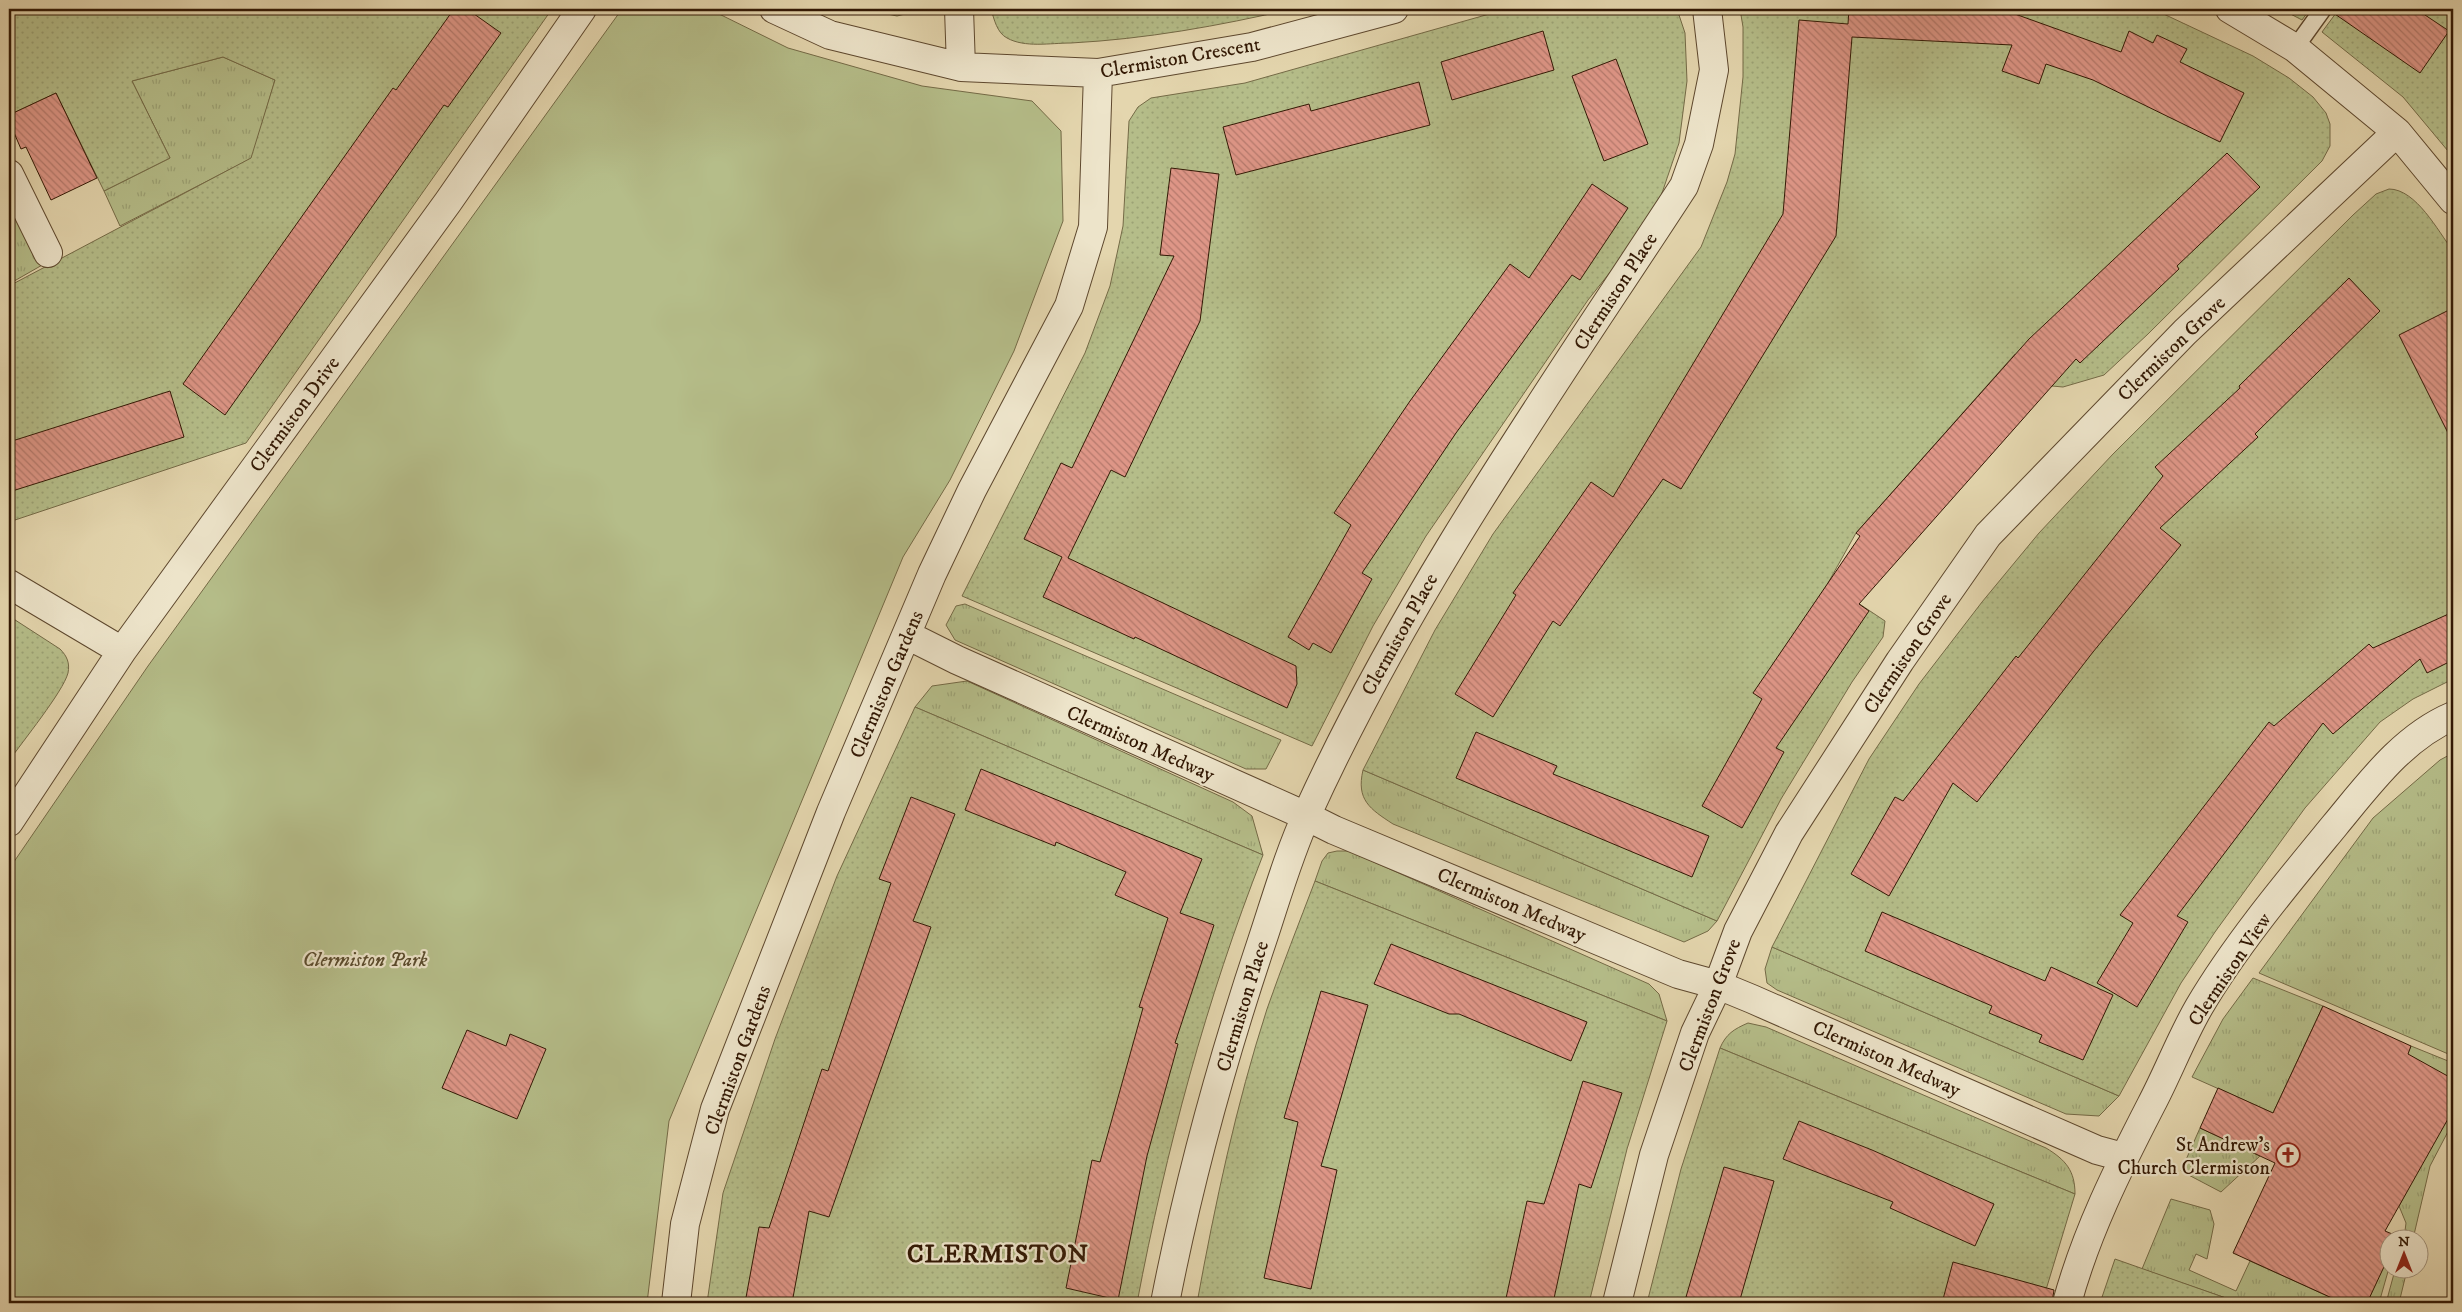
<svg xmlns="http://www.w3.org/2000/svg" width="2462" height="1312" viewBox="0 0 2462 1312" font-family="'IM FELL DW Pica',serif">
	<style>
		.grass { fill: url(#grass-tufts); stroke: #746a46 }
		.park { fill: #b5bd89; stroke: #746a46 }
		.garden { fill: url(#garden-dots); stroke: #746a46 }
		.building { fill: url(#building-back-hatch); stroke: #321804 }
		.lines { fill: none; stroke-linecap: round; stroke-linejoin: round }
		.lane-casing { stroke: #5e482e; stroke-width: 19 }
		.street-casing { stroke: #5e482e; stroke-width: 30 }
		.lane { stroke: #ede4ca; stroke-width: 16 }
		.street { stroke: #ede4ca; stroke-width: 28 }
		.labels { text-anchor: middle; stroke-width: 4.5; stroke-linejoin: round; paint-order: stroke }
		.street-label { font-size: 20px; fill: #321804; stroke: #ede4ca }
		.park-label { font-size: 20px; font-style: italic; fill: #594a2c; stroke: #ede4ca }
		.poi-label { font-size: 20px; fill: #321804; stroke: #ede4ca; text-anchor: end }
		.district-label { font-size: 25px; font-weight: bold; letter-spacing: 1px; fill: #321804; stroke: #ede4ca }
	</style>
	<defs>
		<pattern id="grass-tufts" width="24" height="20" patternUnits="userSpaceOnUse" patternTransform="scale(1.25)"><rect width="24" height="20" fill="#b5bd89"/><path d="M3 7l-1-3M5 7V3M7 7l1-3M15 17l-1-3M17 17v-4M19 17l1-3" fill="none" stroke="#9ca275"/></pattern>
		<pattern id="garden-dots" width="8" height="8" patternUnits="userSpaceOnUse" patternTransform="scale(1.25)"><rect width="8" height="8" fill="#b5bd89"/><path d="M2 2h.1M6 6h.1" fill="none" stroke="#9ca275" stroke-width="1.8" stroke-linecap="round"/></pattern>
		<pattern id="building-back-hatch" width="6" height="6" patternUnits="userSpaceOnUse" patternTransform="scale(1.25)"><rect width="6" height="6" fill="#de9687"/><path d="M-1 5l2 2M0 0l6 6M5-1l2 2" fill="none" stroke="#b5796c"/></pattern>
	</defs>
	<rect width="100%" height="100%" fill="#e4d6ae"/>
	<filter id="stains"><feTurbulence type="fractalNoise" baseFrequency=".004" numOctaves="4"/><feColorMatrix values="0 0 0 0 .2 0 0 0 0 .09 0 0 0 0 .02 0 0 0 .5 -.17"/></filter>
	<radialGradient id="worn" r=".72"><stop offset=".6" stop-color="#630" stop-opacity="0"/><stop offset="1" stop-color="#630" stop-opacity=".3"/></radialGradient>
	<path class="grass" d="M223,57L275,80L252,158L120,226L104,191L170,158L132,81Z
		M9,195L44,264L9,284Z
		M965,604L1281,740L1266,769H1246L955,640L946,625L956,606Z
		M967,681L1233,802L1252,816L1263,855L915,707L932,686Z
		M2453,753V1056L2259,973L2373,818L2440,760Z
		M1363,770L1717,921L1708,931L1684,942L1393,824C1370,809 1356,800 1363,770Z
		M1337,851H1349L1649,984L1659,994L1667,1021L1315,881L1322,861L1328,853Z
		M1772,947L2119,1096L2099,1116L2066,1114L1777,990L1767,983L1765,969Z
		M2253,978L2323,1006L2273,1113L2192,1077L2223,1019Z
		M1748,1023L1766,1027L2046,1148C2066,1160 2075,1171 2075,1194L1720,1048C1726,1034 1734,1029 1748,1023Z
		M2411,1046L2453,1063V1122L2430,1166L2413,1239H2404L2406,1223L2399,1206L2407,1191L2367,1144Z
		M2200,1128L2260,1156L2221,1192L2181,1171Z
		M2171,1199L2210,1210L2214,1224L2207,1259L2196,1254L2189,1270L2236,1291L2250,1261L2343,1303H2240L2142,1269Z
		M2389,1254V1268L2379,1303H2367Z
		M2395,1270H2407L2399,1303H2386Z"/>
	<path class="park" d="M622,9H709L788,48L922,86L1032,101L1061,131L1063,221L1014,351L950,480L903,557L669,1121L647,1303H9V869L148,666Z"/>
	<path class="garden" d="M9,9H552L246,443L9,522V286L251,158L275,80L223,57L132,81L170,158L104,191L56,93L9,115Z
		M864,9H925L897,16Z
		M991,9H1292C1218,26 1146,39 1071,43C1050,43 1025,48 1007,38C997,33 994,19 991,9Z
		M1507,9H1677L1685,33L1687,81L1679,143L1661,196L1642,232L1588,300L1426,536L1373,626L1312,746L962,596L1085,353L1110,286L1123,226L1129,121L1138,107L1151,98L1245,83Z
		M1740,9H2153L2253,56L2289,78L2313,97L2326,113L2330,124V146L2322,161L2148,334L2104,375L2063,387L2052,386L2015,354L1856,533L1828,583L1885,621L1883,637L1852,682L1781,799L1717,921L1363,770L1435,630L1493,534L1701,247L1727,182L1735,154L1743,77V27Z
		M2281,9H2310L2302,20Z
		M2339,9H2453V157L2403,97L2322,32Z
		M2389,189C2416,189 2438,231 2453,251V679L2413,699L2380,722L2305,808L2215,932L2181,983L2119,1096L1772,947L1869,759L1919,684L1982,602L2039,533L2113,454L2353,215L2376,194Z
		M9,616L60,649C67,656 70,663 68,673C63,692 22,742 9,761Z
		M915,707L1263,855C1206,1000 1166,1150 1137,1303H707L723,1193L775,1039L837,876Z
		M1315,881L1667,1021L1627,1149L1589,1303H1197C1215,1204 1236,1105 1267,1009C1282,966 1299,923 1315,881Z
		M1720,1048L2075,1194L2042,1303H1647L1681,1169Z
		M2115,1259L2240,1303H2100Z"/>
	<path class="building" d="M454,9H467L501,33L448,107L444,105L225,415L183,384L393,88L396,90Z
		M1849,9H2001L2121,52L2129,31L2153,43L2157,35L2187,49L2180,62L2244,93L2220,142L2093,80L2046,64L2039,84L2002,71L2012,45L1852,37L1836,236L1681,489L1663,479L1560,626L1553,621L1493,717L1455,694L1516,595L1513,593L1591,482L1613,497L1783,214L1799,20L1848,24Z
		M2333,9H2416L2449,31L2420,73L2332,12Z
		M1543,31L1554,70L1452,100L1441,62Z
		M1616,59L1648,144L1604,161L1572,76Z
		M1419,82L1430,125L1236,175L1223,127L1309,104L1311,111Z
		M56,93L97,178L51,200L26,147L21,149L9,121V115Z
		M2227,153L2260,187L2177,266L2179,269L2080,363L2076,359L1859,604L1869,611L1776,748L1784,752L1742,828L1702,806L1762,699L1753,693L1860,536L1856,533L2029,339Z
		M1171,168L1219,174L1200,321L1125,477L1111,470L1068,558L1296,666L1297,684L1287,708L1135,637L1134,639L1043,597L1062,557L1024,539L1061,463L1072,468L1174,256L1160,255Z
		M1592,184L1628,208L1580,280L1572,275L1456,433L1362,573L1372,579L1331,653L1313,643L1309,650L1288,637L1351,525L1334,513L1410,401L1510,264L1529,278Z
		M2349,278L2380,311L2255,434L2258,437L2160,528L2181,545L2093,652L1977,802L1953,783L1889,896L1851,874L1895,797L1903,801L2016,656L2018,658L2163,476L2155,467L2240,388L2239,386Z
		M2453,308V443L2399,335Z
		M170,391L184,437L9,492V442Z
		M2453,612V660L2427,673L2420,659L2333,734L2323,723L2177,916L2188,922L2137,1007L2097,983L2133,923L2120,915L2269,722L2274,726L2369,644L2373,648Z
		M1476,732L1557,766L1553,774L1709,836L1692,877L1456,778Z
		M981,769L1202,859L1180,913L1214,925L1175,1043L1178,1044L1147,1156L1118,1300L1066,1288L1092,1160L1100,1162L1143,1008L1139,1007L1168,918L1115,895L1126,872L1056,842L1055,846L965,810Z
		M911,797L955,814L913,921L931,927L829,1217L809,1211L792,1303H745L759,1227L769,1228L822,1069L828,1071L891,883L879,879Z
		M1882,912L2045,981L2051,967L2113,995L2083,1060L2039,1042L2042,1035L1989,1013L1992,1006L1865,951Z
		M1391,944L1587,1022L1571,1061L1459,1014H1449L1374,984Z
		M1321,991L1368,1005L1321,1166L1337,1170L1311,1289L1264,1278L1298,1122L1284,1118Z
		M2323,1006L2411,1046L2408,1054L2453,1079V1110L2385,1231L2397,1236L2396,1240H2390V1254L2367,1303H2343L2233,1253L2275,1163L2200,1128L2218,1088L2273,1113Z
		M467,1030L506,1046L510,1034L546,1049L517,1119L442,1088Z
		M1583,1081L1622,1093L1591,1188L1579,1184L1553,1303H1505L1527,1201L1544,1204Z
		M1799,1121L1872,1150L1994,1204L1975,1246L1890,1208L1893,1202L1783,1159Z
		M1724,1167L1774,1181L1739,1303H1709L1686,1297Z
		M1953,1262L2054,1290L2052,1303H1942Z"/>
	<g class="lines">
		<g class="lane-casing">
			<path id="lane" d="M2295,48L2323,9"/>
		</g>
		<g class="street-casing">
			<path id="street" d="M774,9L830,35L961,67L1098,73L1252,47L1394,9
				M959,9L961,67
				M2230,9L2295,48L2397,132L2453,200
				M9,174L48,253
				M9,584L122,651
				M907,635L957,660L1306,816L1334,830L1678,974L1718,985L1752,999L2097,1150L2123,1157
				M9,822L122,651L448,202L582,9
				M676,1303L685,1224L715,1109L831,812L932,574L972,490L1069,306L1093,227L1098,73
				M1165,1303C1189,1180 1222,1060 1262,941C1276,899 1289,853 1308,812C1409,590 1551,390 1684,186L1699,144L1714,70L1707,9
				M1617,1303L1654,1155L1695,1033L1718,985L1738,931L1789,833L1900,661L1988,535L2185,332L2397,132
				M2067,1303C2086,1233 2118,1169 2151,1105C2168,1073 2181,1038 2199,1007C2236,944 2289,881 2335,825C2369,784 2403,737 2453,716"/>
		</g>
		<use href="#lane" class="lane"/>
		<use href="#street" class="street"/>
	</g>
	<defs>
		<g id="church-ring" transform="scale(1.25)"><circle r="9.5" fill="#ede4ca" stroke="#8f2418" stroke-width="1.5"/><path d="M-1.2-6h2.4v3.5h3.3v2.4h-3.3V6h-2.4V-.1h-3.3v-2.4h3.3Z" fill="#8f2418"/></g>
	</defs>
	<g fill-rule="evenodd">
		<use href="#church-ring" x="2288" y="1155"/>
	</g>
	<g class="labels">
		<g class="street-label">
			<text transform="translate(1180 57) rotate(-10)" y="7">Clermiston Crescent</text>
			<text transform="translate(1615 291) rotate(-57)" y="7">Clermiston Place</text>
			<text transform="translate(2171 348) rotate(-44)" y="7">Clermiston Grove</text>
			<text transform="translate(294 414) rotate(-54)" y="7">Clermiston Drive</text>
			<text transform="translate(1399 634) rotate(-61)" y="7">Clermiston Place</text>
			<text transform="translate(1907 653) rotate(-56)" y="7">Clermiston Grove</text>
			<text transform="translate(886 684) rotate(-67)" y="7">Clermiston Gardens</text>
			<text transform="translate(1141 743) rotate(24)" y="7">Clermiston Medway</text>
			<text transform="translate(1512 904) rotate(23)" y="7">Clermiston Medway</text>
			<text transform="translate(2229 969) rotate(-56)" y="7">Clermiston View</text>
			<text transform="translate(1709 1005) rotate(-69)" y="7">Clermiston Grove</text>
			<text transform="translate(1242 1006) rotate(-73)" y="7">Clermiston Place</text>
			<text transform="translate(1887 1058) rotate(24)" y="7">Clermiston Medway</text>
			<text transform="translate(737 1060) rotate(-70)" y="7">Clermiston Gardens</text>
		</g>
		<g class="park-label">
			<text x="365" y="966">Clermiston Park</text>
		</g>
		<g class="poi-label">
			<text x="2270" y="1151">St Andrew’s<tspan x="2270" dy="23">Church Clermiston</tspan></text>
		</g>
		<g class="district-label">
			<text x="998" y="1262">CLERMISTON</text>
		</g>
	</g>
	<rect width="2462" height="1312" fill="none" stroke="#e4d6ae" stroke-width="30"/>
	<rect x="10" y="10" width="2442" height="1292" fill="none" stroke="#321804" stroke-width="2.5"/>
	<rect x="15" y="15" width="2432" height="1282" fill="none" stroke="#321804"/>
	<g transform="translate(2404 1254)"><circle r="24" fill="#ede4ca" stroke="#a2927b"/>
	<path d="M0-4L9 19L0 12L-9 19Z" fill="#8f2418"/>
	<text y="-8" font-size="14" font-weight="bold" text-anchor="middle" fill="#321804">N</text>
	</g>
	<rect width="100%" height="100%" filter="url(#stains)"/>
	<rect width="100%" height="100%" fill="url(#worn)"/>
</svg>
